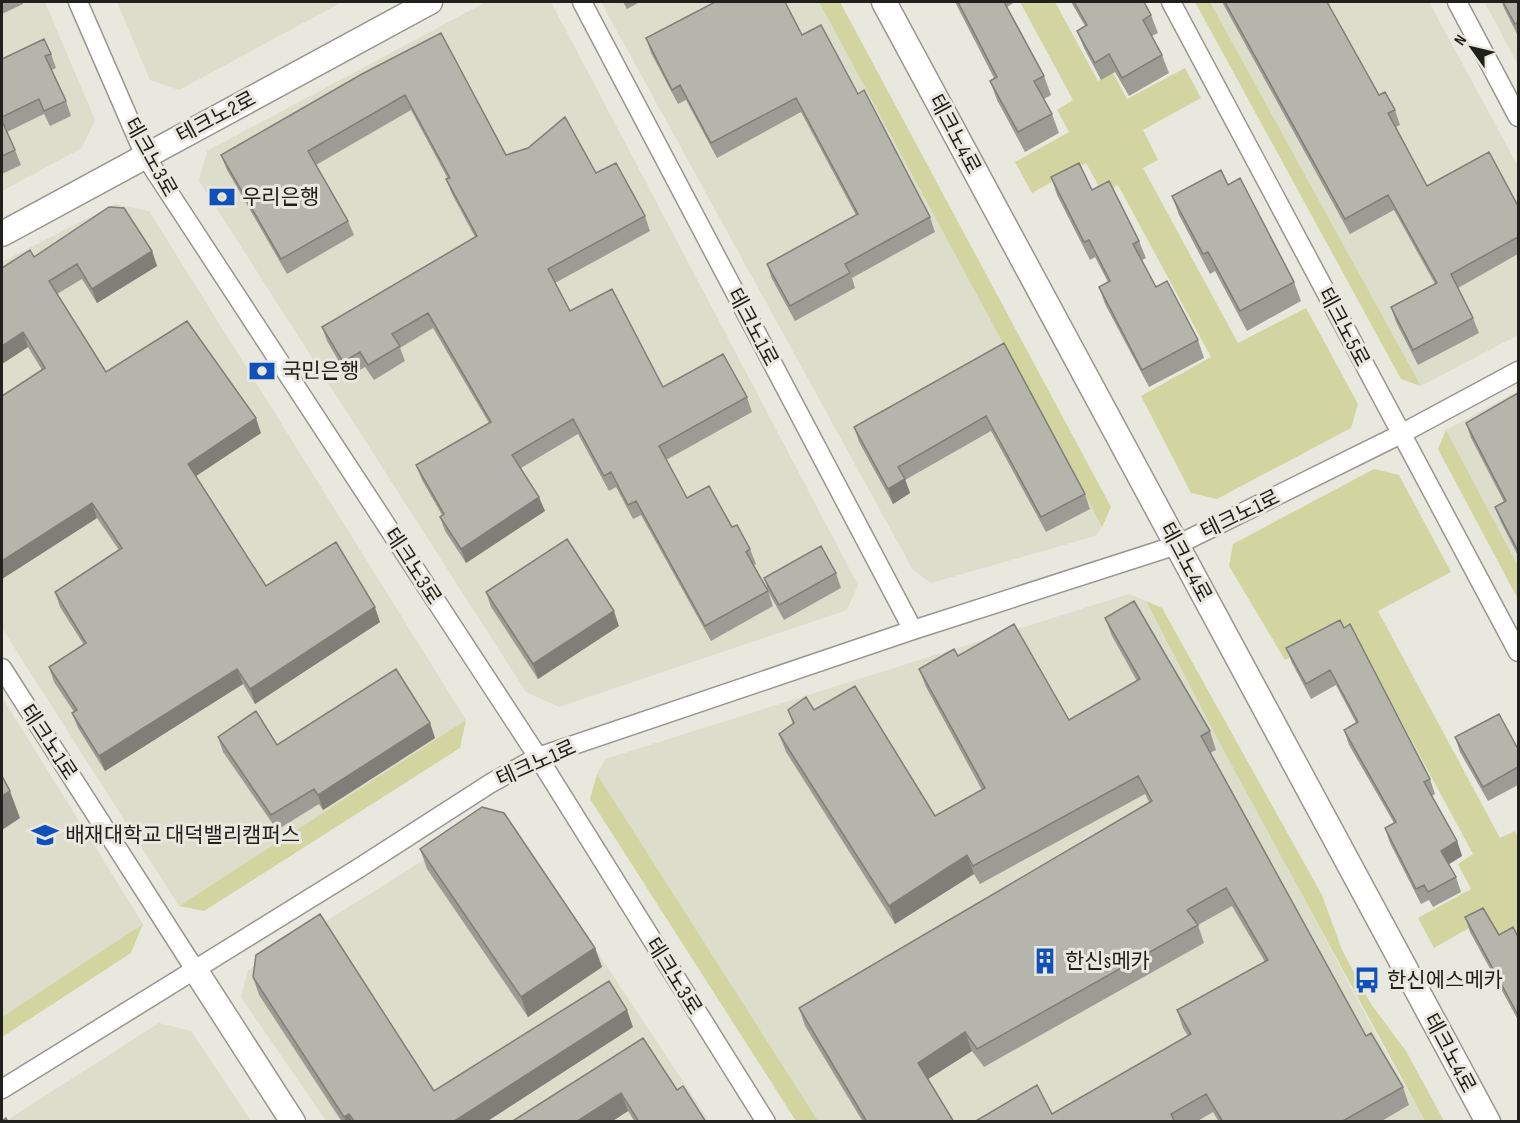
<svg xmlns="http://www.w3.org/2000/svg" width="1520" height="1123" viewBox="0 0 1520 1123" font-family="'Sofia Sans Condensed','Noto Sans KR',sans-serif">
	<style>
		.built { fill: #dcddcb }
		.green { fill: #d2d59f }
		.lines { fill: none; stroke-linecap: round; stroke-linejoin: round }
		.minor-casing { stroke: #97978e; stroke-width: 21 }
		.secondary-casing { stroke: #97978e; stroke-width: 27 }
		.minor { stroke: #fff; stroke-width: 18 }
		.secondary { stroke: #fff; stroke-width: 24 }
		.wall { fill: #9c9c94 }
		.shaded-wall { fill: #7f7f78 }
		.building { fill: #b5b5ac; stroke: #7f7f78; stroke-width: 1.5 }
		.labels { text-anchor: middle; stroke-width: 6; stroke-linejoin: round; paint-order: stroke }
		.street-label { font-size: 21px; fill: #20201c; stroke: #e8e8de }
		.poi-label { font-size: 21px; fill: #20201c; stroke: #e8e8de; text-anchor: start }
	</style>
	<rect width="100%" height="100%" fill="#e8e8de"/>
	<path class="built" d="M2,2H45L95,120L82,148L2,191Z
		M117,2H342L179,90L150,80Z
		M486,2H551L858,585L847,610L559,707L526,692L199,181L207,151Z
		M601,2H819L1102,527L1095,536L931,583L913,570Z
		M1210,2H1429L1518,166V335L1421,386Z
		M1484,2H1518V65L1491,14Z
		M115,204L149,211L466,720L179,906L2,628V262Z
		M1518,391V566L1446,430Z
		M1129,594L1146,601L1382,1046L1425,1121H818L597,774L605,759Z
		M2,697L143,924L2,1017Z
		M488,820L515,827L709,1121H326L241,997L248,970Z
		M159,1023L191,1031L251,1121L4,1122Z"/>
	<path class="green" d="M819,2H840L1111,507L1102,527Z
		M1020,2H1055L1098,81L1113,73L1127,99L1185,68L1201,98L1143,130L1158,160L1143,168L1238,343L1306,308L1358,404L1351,428L1217,499L1191,493L1141,396L1211,357L1118,185L1103,194L1086,163L1032,193L1015,162L1069,132L1057,110L1073,100Z
		M1195,2H1210L1421,386L1401,379Z
		M1446,430L1518,566V599L1438,449Z
		M1374,469L1399,475L1451,572L1378,611L1500,838L1515,831L1518,838V939L1505,947L1488,917L1434,948L1418,918L1471,889L1458,864L1473,854L1350,626L1285,660L1229,566L1233,544Z
		M1146,601L1162,608L1322,895L1342,950L1371,1004L1406,1051L1444,1121H1425L1224,751Z
		M466,720L460,748L204,911L179,906Z
		M597,774L818,1121H796L590,799Z
		M143,924L131,953L2,1037V1017Z"/>
	<g class="lines">
		<g class="minor-casing">
			<path id="minor" d="M78,2L145,156L538,757L766,1122
				M582,2L913,630
				M1171,2L1518,652
				M1457,2L1518,117
				M2,668L194,968
				M2,1089L359,868L491,783L538,757L913,630L1177,545L1401,434L1518,371"/>
		</g>
		<g class="secondary-casing">
			<path id="secondary" d="M884,2L1488,1122
				M2,234L430,2
				M194,968L293,1122"/>
		</g>
		<use href="#minor" class="minor"/>
		<use href="#secondary" class="secondary"/>
	</g>
	<path class="wall" d="M2,2H23V4L2,14Z
		M623,2H640L627,9Z
		M955,2H1015L1007,7L1044,76L1051,95L1044,99L1052,114L1059,133L1025,152L997,100L990,81L994,78Z
		M1071,2H1144L1151,15L1158,33L1152,36L1162,55L1169,73L1129,96L1115,72L1101,80L1084,48L1077,31L1085,26Z
		M1222,2H1327L1379,95L1395,110L1400,125L1396,127L1427,186L1518,206V254L1458,288L1473,318L1479,333L1418,365L1396,322L1391,307L1435,284L1394,210L1350,234Z
		M1502,2H1518V36L1504,8Z
		M441,33L506,155L596,173L645,216L650,231L555,283L570,311L663,387L747,397L752,412L666,460L687,498L732,527L750,549L756,564L754,565L768,591L773,606L711,641L641,515L633,519L616,487L609,491L578,434L521,468L545,511L466,563L445,531L440,517L442,515L422,480L416,465L489,423L433,328L400,348L405,361L374,380L365,367L348,377L327,341L322,327L475,237L452,194L446,179H448L411,110L316,165L348,221L354,235L287,274L227,170L221,155Z
		M802,35L858,94L930,217L935,232L852,278L855,288L795,321L772,279L767,264L856,215L801,112L717,158L686,100L678,104L651,53L646,38Z
		M51,54L56,68L51,70L66,101L71,116L50,126L44,114L7,132L15,150L21,165L2,174V59Z
		M1051,177L1092,190L1139,241L1146,258L1142,260L1156,287L1198,340L1204,358L1149,387L1105,304L1099,287L1108,282L1095,257L1090,260L1057,195Z
		M1228,185L1294,282L1301,301L1247,331L1215,271L1210,274L1179,215L1172,196Z
		M152,251L157,266L97,303L82,279L57,294L106,372L261,433L196,476L266,586L380,622L255,704L243,684L105,771L78,728L72,713L74,712L54,682L49,667L84,645L60,607L55,592L119,550L97,518L2,579V396L42,370L28,347L2,364V268L34,257Z
		M1004,343L1085,494L1090,509L1046,532L991,431L905,480L910,493L893,504L859,442L854,427Z
		M1518,393V556L1501,522L1495,507L1504,502L1471,438L1466,423Z
		M836,573L841,588L784,620L769,593L764,578Z
		M486,592L619,626L538,679L491,607Z
		M1105,618L1210,731L1216,750L1210,753L1366,1036L1403,1087L1409,1105L1380,1122H1219L1213,1112L1196,1122H974L1052,1114L1188,1036L1183,1028L1177,1010L1265,962L1232,906L1198,925L1204,943L984,1067L972,1051L928,1079L954,1122H863L805,1026L799,1008L1149,802L1145,794L980,884L974,874L895,924L786,752L779,734L793,724L788,710H814L935,816L982,790L926,687L919,669L958,656L1069,720L1137,681L1112,636Z
		M1340,620L1430,779L1435,794L1432,796L1457,841L1462,856L1449,864L1456,877L1461,892L1433,907L1429,900L1421,904L1390,843L1385,828L1394,823L1349,745L1344,730L1356,723L1336,685L1311,699L1292,663L1286,648Z
		M430,723L435,738L323,810L319,804L277,830L223,752L218,737L277,745Z
		M1455,737L1518,749V785L1488,801L1460,752Z
		M420,849L595,948L602,967L528,1017L427,869Z
		M1465,917L1499,935L1518,937V1020L1470,932Z
		M253,977L434,1091L633,1027L486,1122H342L259,995Z
		M643,1038L677,1090L706,1122H635L628,1111L611,1122H511Z"/>
	<path class="shaded-wall" d="M152,251L157,266L97,303L92,289Z
		M23,332L28,347L2,364V346Z
		M256,418L261,433L193,478L188,464Z
		M905,479L910,493L893,504L888,489Z
		M539,497L545,511L466,563L461,549Z
		M92,503L97,518L2,579V561Z
		M375,607L380,622L255,704L250,689Z
		M614,611L619,626L538,679L533,664Z
		M237,669L243,684L105,771L99,756Z
		M430,723L435,738L323,810L318,795Z
		M10,791L20,818L2,830V796Z
		M1457,841L1462,856L1446,866L1441,851Z
		M967,855L974,874L895,924L889,906Z
		M595,948L602,967L528,1017L521,997Z
		M627,1010L633,1027L486,1122H453Z
		M965,1032L972,1051L925,1081L918,1063Z
		M621,1093L628,1111L611,1122H576Z
		M349,1114L352,1122H346L344,1117Z"/>
	<path class="building" d="M715,2H785L802,35L821,25L858,94L864,90L930,217L845,264L850,273L790,306L767,264L858,214L796,98L711,143L680,85L672,90L646,38Z
		M958,2H1004L1044,76L1034,81L1052,114L1018,132L990,81L997,77Z
		M1074,2H1144L1151,15L1143,20L1162,55L1122,78L1109,54L1095,63L1077,31L1087,25Z
		M1225,2H1327L1379,95L1385,92L1395,110L1388,113L1427,186L1489,152L1518,206V237L1451,274L1473,318L1413,350L1391,307L1437,283L1388,195L1345,219Z
		M1503,2H1518V22L1515,24Z
		M441,33L506,155L528,148L565,117L596,173L616,163L645,216L548,269L570,311L612,289L663,387L723,354L747,397L659,446L687,498L709,486L732,527L737,525L750,549L746,552L768,591L705,626L636,501L628,505L611,472L604,476L573,419L512,455L539,497L461,549L440,517L444,514L416,465L491,422L428,313L392,334L400,346L368,365L360,352L343,362L322,327L477,236L446,179L450,178L405,95L308,151L348,221L281,259L221,155L362,74Z
		M44,39L51,54L45,56L66,101L44,111L39,99L2,117V59Z
		M2,121L15,150L2,156Z
		M1079,163L1092,190L1109,181L1139,241L1133,244L1156,287L1167,281L1198,340L1142,370L1099,287L1110,281L1089,240L1084,242L1051,177Z
		M1221,170L1228,185L1240,178L1294,282L1240,311L1208,252L1203,254L1172,196Z
		M109,207L124,208L152,251L92,289L77,264L49,281L106,372L187,321L256,418L188,464L266,586L336,542L375,607L250,689L237,669L99,756L72,713L77,710L49,667L86,643L55,592L122,548L92,503L2,561V396L45,368L23,332L2,346V268L30,250L34,257Z
		M1004,343L1085,494L1041,517L986,416L898,467L905,479L888,489L854,427Z
		M1518,393V551L1495,507L1506,501L1466,423Z
		M567,539L614,611L533,664L486,592Z
		M821,546L836,573L779,605L764,578Z
		M1134,601L1210,731L1201,736L1366,1036L1371,1033L1403,1087L1341,1122H1223L1206,1094L1171,1114L1175,1122H974L1037,1085L1052,1114L1191,1034L1177,1010L1268,960L1226,888L1187,910L1198,925L977,1049L965,1032L918,1063L954,1122H867L799,1008L1152,801L1138,776L973,866L967,855L889,906L779,734L794,723L788,710L806,697L814,710L855,686L935,816L985,788L919,669L954,649L958,656L1014,624L1069,720L1140,679L1105,618Z
		M1340,620L1344,628L1350,624L1430,779L1424,782L1457,841L1441,851L1456,877L1428,892L1424,885L1416,889L1385,828L1396,822L1344,730L1358,722L1330,670L1306,684L1286,648Z
		M396,669L430,723L318,795L314,789L271,815L218,737L256,711L277,745Z
		M1499,714L1518,749V767L1483,787L1455,737Z
		M2,776L10,791L2,796Z
		M482,807L504,813L595,948L521,997L420,849Z
		M1483,908L1499,935L1513,927L1518,937V1015L1465,917Z
		M320,914L434,1091L609,981L627,1010L453,1122H355L349,1114L344,1117L253,977L256,955Z
		M643,1038L677,1090L683,1086L706,1122H639L621,1093L576,1122H511Z
		M6,1118L8,1122H2V1121Z"/>
	<defs>
		<g id="bank-bare" transform="scale(2.07)"><path d="M-6-4H6V4H-6ZM0-2.3a2.3 2.3 0 1 0 0 4.6a2.3 2.3 0 1 0 0-4.6Z" fill="#0f50bb" stroke="#e8e8de" stroke-width="2.5" paint-order="stroke"/></g>
		<g id="university-bare" transform="scale(2.07)"><path d="M0-5L7-2L0 1L-7-2ZM-4 1L0 2.5L4 1V4Q0 6-4 4Z" fill="#0f50bb" stroke="#e8e8de" stroke-width="2.5" paint-order="stroke"/></g>
		<g id="building-bare" transform="scale(2.07)"><path d="M-4-6H4V6H1V3H-1V6H-4ZM-2.5-4.3h1.7v1.8h-1.7ZM.8-4.3h1.7v1.8H.8ZM-2.5-1h1.7V.8h-1.7ZM.8-1h1.7V.8H.8Z" fill="#0f50bb" stroke="#e8e8de" stroke-width="2.5" paint-order="stroke"/></g>
		<g id="bus-bare" transform="scale(2.07)"><path d="M-5-6H5V4H4V6H2V4H-2V6H-4V4H-5ZM-3.5-4V0h7V-4ZM-3.5 1.2v1.5H-2V1.2ZM2 1.2v1.5H3.5V1.2Z" fill="#0f50bb" stroke="#e8e8de" stroke-width="2.5" paint-order="stroke"/></g>
	</defs>
	<g fill-rule="evenodd">
		<use href="#bank-bare" x="222" y="197"/>
		<use href="#bank-bare" x="262" y="371"/>
		<use href="#university-bare" x="45" y="835"/>
		<use href="#building-bare" x="1045" y="961"/>
		<use href="#bus-bare" x="1367" y="980"/>
	</g>
	<g class="labels">
		<g class="street-label">
			<text transform="translate(216 117) rotate(-28)" y="7">테크노2로</text>
			<text transform="translate(955 134) rotate(62)" y="7">테크노4로</text>
			<text transform="translate(151 157) rotate(61)" y="7">테크노3로</text>
			<text transform="translate(753 327) rotate(62)" y="7">테크노1로</text>
			<text transform="translate(1344 327) rotate(62)" y="7">테크노5로</text>
			<text transform="translate(1240 514) rotate(-26)" y="7">테크노1로</text>
			<text transform="translate(1186 562) rotate(62)" y="7">테크노4로</text>
			<text transform="translate(413 566) rotate(57)" y="7">테크노3로</text>
			<text transform="translate(49 742) rotate(57)" y="7">테크노1로</text>
			<text transform="translate(536 763) rotate(-24)" y="7">테크노1로</text>
			<text transform="translate(674 976) rotate(58)" y="7">테크노3로</text>
			<text transform="translate(1450 1053) rotate(62)" y="7">테크노4로</text>
		</g>
		<g class="poi-label">
			<text x="242" y="204">우리은행</text>
			<text x="282" y="378">국민은행</text>
			<text x="65" y="842">배재대학교 대덕밸리캠퍼스</text>
			<text x="1065" y="968">한신s메카</text>
			<text x="1387" y="987">한신에스메카</text>
		</g>
	</g>
	<rect width="1520" height="1123" fill="none" stroke="#20201c" stroke-width="6"/>
	<g transform="translate(1472 48) rotate(304)" stroke="#e8e8de" stroke-width="4.5" paint-order="stroke">
	<path d="M0-4.5L10 22L0 15L-10 22Z" fill="#20201c"/>
	<text y="-9" font-size="16" font-weight="bold" text-anchor="middle" fill="#20201c">N</text>
	</g>
</svg>
